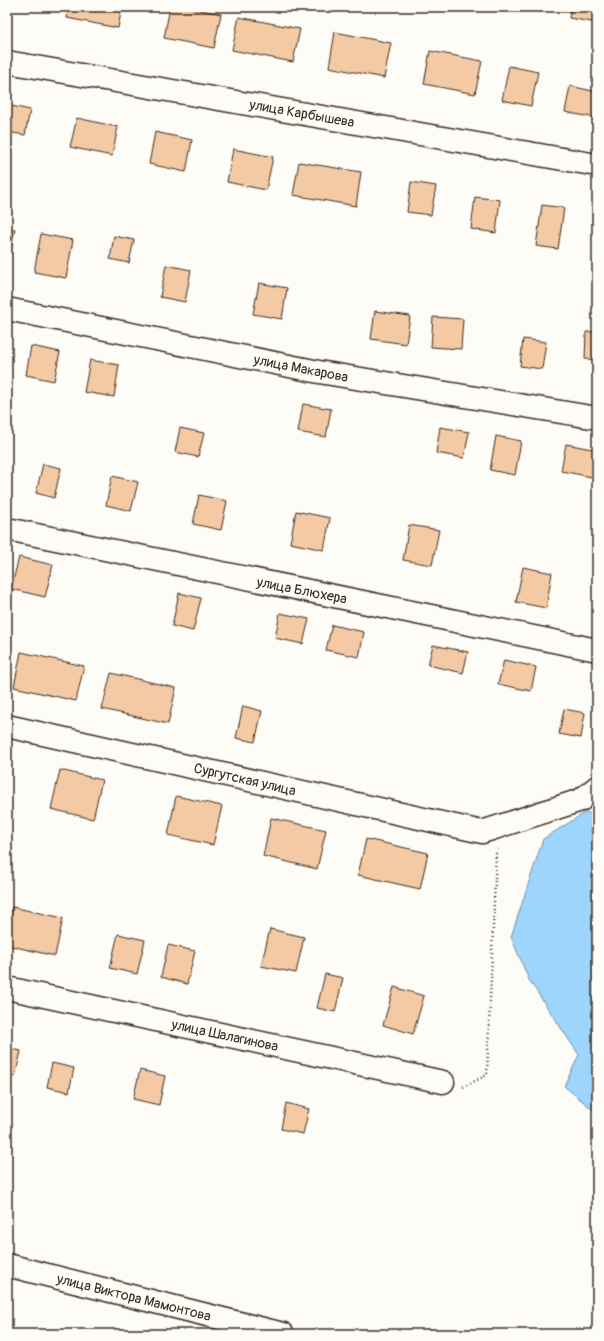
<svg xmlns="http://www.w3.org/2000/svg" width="604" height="1341" viewBox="0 0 604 1341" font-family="Pangolin,sans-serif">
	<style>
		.water { fill: #9dd5fc; stroke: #7691a3 }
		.building { fill: #f4caa4; stroke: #3b2a1e }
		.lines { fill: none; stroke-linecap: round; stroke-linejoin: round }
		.minor-casing { stroke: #3b2a1e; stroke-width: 25 }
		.path { stroke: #3b2a1e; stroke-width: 2.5; stroke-dasharray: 1 3; stroke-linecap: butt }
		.minor { stroke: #fdfcf7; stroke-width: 22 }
		.labels { text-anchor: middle; stroke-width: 4; stroke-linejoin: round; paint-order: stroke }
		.street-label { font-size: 14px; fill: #3b2a1e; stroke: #fdfcf7 }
	</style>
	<rect width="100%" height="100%" fill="#fdfcf7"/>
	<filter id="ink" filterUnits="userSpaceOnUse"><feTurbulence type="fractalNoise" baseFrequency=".025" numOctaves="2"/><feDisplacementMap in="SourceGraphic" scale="8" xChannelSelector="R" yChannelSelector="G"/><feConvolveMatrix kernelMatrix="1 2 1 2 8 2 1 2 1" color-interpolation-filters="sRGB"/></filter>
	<g filter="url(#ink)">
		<path class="water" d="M586,812L597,816L596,931L597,933V1113L564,1086L579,1055L529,980L511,937L543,839Z"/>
		<path class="building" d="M69,7H122L118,28L67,18Z
			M170,7H185L221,14L214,48L164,38Z
			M571,7H597V23L569,18Z
			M239,17L300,29L293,62L232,50Z
			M335,32L391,43L384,78L329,67Z
			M430,51L482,61L475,94L424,84Z
			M509,66L538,72L531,106L502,100Z
			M570,86L597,92V111L596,118L565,112Z
			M7,105L30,110L25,135L7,132Z
			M77,118L118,127L112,156L70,147Z
			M155,132L192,140L186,172L149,164Z
			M233,149L273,157L266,190L227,182Z
			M299,162L361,172L356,206L293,195Z
			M411,182L436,186L431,215L407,212Z
			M475,197L500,200L496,233L471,229Z
			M542,205L564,208L558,249L536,246Z
			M7,228L15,229L7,268Z
			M41,234L73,240L66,278L34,272Z
			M114,236L134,240L129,263L110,259Z
			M166,265L191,270L185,302L160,297Z
			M259,283L287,288L282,319L253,314Z
			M375,311L410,316L406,344L371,339Z
			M433,317L463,319L461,349L431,347Z
			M586,332H597V360L585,359Z
			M523,339L546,342L542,369L520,366Z
			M31,346L60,352L54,381L26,375Z
			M90,360L119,365L114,397L84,392Z
			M303,404L331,409L326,437L298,432Z
			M440,427L469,432L464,458L436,453Z
			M180,428L204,433L198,457L175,452Z
			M496,436L521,441L515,475L490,470Z
			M566,444L597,450V478L561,471Z
			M43,464L61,468L54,498L36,493Z
			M112,476L138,482L131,511L106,505Z
			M199,495L227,501L221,530L193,524Z
			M296,511L330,518L324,550L290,543Z
			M409,525L439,530L432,565L403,560Z
			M19,557L53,565L45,597L11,589Z
			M523,567L552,573L546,608L516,602Z
			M179,593L201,598L193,631L172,626Z
			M280,613L309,619L303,644L275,638Z
			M332,625L364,632L359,657L326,650Z
			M433,645L468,652L463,673L428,665Z
			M21,652L84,666L76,701L14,687Z
			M504,660L536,667L531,691L498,684Z
			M111,673L176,688L168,724L102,709Z
			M243,706L262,711L255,742L236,738Z
			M564,709L585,713L581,738L559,734Z
			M60,770L102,780L93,819L51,809Z
			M176,796L222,806L213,845L168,835Z
			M271,818L326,830L317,869L263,856Z
			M366,839L428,853L420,889L358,875Z
			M12,907L63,918L55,956L7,945V931Z
			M270,929L304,937L296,973L261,966Z
			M118,934L145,940L137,974L110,968Z
			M168,945L195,951L187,984L161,977Z
			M325,974L343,978L335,1012L317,1008Z
			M394,987L424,996L413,1034L383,1025Z
			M7,1048L21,1051L15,1077L7,1075Z
			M52,1063L74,1068L69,1092L47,1087Z
			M140,1070L165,1076L159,1105L133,1099Z
			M286,1103L309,1109L303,1134L281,1129Z"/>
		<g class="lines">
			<g class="minor-casing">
				<path id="minor" d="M7,62L597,165
					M7,309L319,372L597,418
					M7,529L597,650
					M7,726L482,832L581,800L597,787
					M7,988L443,1082
					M7,1265L283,1334"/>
			</g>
			<path class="path" d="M463,1087L487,1075L496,854L498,850"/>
			<use href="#minor" class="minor"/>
		</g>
	</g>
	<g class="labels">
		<g class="street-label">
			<text transform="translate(302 113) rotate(10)" y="5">улица Карбышева</text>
			<text transform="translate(301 368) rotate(11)" y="5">улица Макарова</text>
			<text transform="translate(302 590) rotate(11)" y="5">улица Блюхера</text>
			<text transform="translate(245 779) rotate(13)" y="5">Сургутская улица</text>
			<text transform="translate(225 1035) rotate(12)" y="5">улица Шалагинова</text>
			<text transform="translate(134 1297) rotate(14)" y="5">улица Виктора Мамонтова</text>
		</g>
	</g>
	<rect width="604" height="1341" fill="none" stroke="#fdfcf7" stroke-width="24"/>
	<rect x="12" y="12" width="580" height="1317" fill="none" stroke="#3b2a1e" stroke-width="1.5" filter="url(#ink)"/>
</svg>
